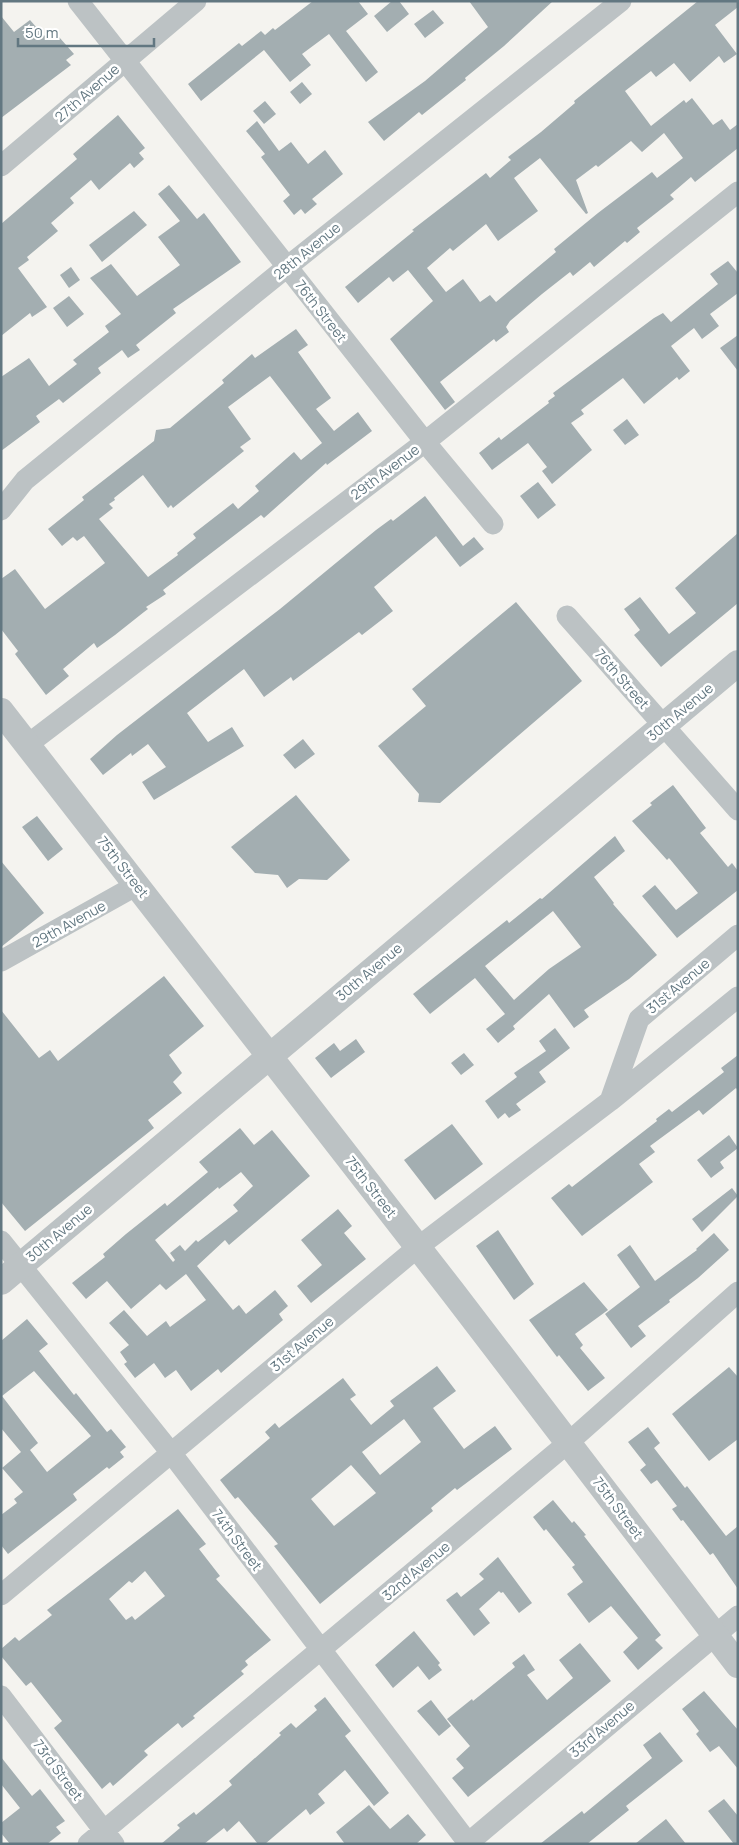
<svg xmlns="http://www.w3.org/2000/svg" width="739" height="1845" viewBox="0 0 739 1845" font-family="Manrope,sans-serif">
	<style>
		.building { fill: #a3aeb1; fill-rule: evenodd }
		.lines { fill: none; stroke-linecap: round; stroke-linejoin: round }
		.minor { stroke: #bcc2c4; stroke-width: 21 }
		.tertiary { stroke: #bcc2c4; stroke-width: 26 }
		.labels { text-anchor: middle; stroke-width: 5; stroke-linejoin: round; paint-order: stroke }
		.street-label { font-size: 14px; fill: #627781; stroke: #fff }
	</style>
	<rect width="100%" height="100%" fill="#f4f3ef"/>
	<path class="building" d="M313,1H358L368,14L346,31L378,72L366,82L329,34L302,54L311,65L290,82L264,50L201,101L188,84L239,43L242,46L261,31L265,35L273,28L275,30Z
		M392,1H399L409,14L387,32L374,16Z
		M469,1H553L504,46L465,78L466,80L422,115L419,112L384,141L368,122L425,81L488,27Z
		M698,1H738V7L715,25L737,54L724,63L719,56L690,82L674,63L656,77L651,71L625,91L651,126L684,100L686,103L692,98L713,125L722,119L730,130L738,124V148L695,182L691,177L670,195L674,199L637,228L640,232L627,243L625,241L594,267L590,262L573,276L570,272L542,294L510,321L506,327L509,332L496,342L494,339L440,382L455,402L445,410L390,339L433,301L408,270L393,282L389,277L358,303L345,287L414,231L412,230L486,173L490,178L511,160L508,157L541,132L575,103L574,101ZM664,133L683,158L657,178L652,172L598,213L554,249L556,252L496,302L490,295L480,302L463,279L446,292L427,268L450,248L453,251L486,224L498,241L538,211L514,178L540,158L586,214L588,213L576,180L596,165L598,167L631,141L642,152Z
		M433,10L444,23L425,38L414,24Z
		M1,16L14,32L30,20L44,36L52,29L74,54L66,60L71,65L1,118Z
		M302,82L312,94L300,104L290,92Z
		M265,101L276,114L264,124L253,111Z
		M118,115L145,148L139,153L144,159L134,168L130,163L99,190L91,180L70,198L74,203L51,223L58,231L27,257L29,260L18,268L47,307L32,317L30,313L1,336V224L77,159L73,154Z
		M257,121L279,151L291,142L308,164L325,150L343,174L312,199L317,204L305,214L301,209L294,215L283,201L290,195L261,157L265,154L246,131Z
		M169,185L197,219L204,213L241,262L173,309L176,313L136,345L140,350L128,358L122,350L98,368L101,373L63,403L59,399L36,416L40,422L1,451V377L29,358L49,386L77,364L73,360L109,332L105,326L121,314L90,278L111,264L137,296L180,265L158,237L180,221L158,194Z
		M134,211L147,225L102,262L89,245Z
		M728,261L738,273V293L710,314L719,326L702,339L694,328L671,346L690,371L679,380L677,377L644,404L623,378L581,410L584,414L571,423L592,450L552,484L542,471L547,467L528,443L492,470L479,453L499,437L501,440L549,403L548,401L555,396L553,393L654,318L663,313L671,322L718,284L710,274Z
		M71,267L80,280L69,288L60,275Z
		M69,296L84,314L67,327L53,308Z
		M296,329L308,345L298,352L331,398L316,409L334,431L358,412L372,431L327,465L326,463L264,518L261,515L163,590L166,594L146,607L148,609L144,612L115,635L97,648L94,643L63,669L69,676L46,695L15,654L18,651L1,629V579L15,569L45,609L105,563L84,536L77,541L73,537L62,546L48,529L84,500L82,497L154,441L156,430L170,428L224,383L222,380L252,354L255,358ZM270,376L322,443L301,460L294,452L255,486L259,491L238,509L233,503L193,534L196,538L177,553L178,555L148,577L99,519L113,508L109,504L115,500L114,498L143,475L168,508L171,505L173,508L244,451L240,447L251,439L228,407Z
		M738,335V371L720,348Z
		M627,419L639,435L625,445L613,430Z
		M538,482L556,505L538,519L520,496Z
		M425,496L463,546L474,537L484,549L460,567L436,536L374,587L393,611L362,635L359,632L293,681L291,677L264,697L244,669L187,713L208,742L232,727L244,746L154,800L142,782L166,767L148,744L132,756L131,753L103,775L90,759L117,735L280,609L376,530L391,519L393,521Z
		M738,533V603L661,667L634,635L640,630L624,609L640,597L669,634L696,613L675,588Z
		M516,602L582,681L440,803L418,802L419,794L378,746L426,706L412,689Z
		M303,739L315,754L295,769L283,755Z
		M673,785L706,828L700,833L728,867L732,863L738,871V890L677,938L642,896L655,885L676,910L698,893L669,858L667,860L632,821L652,805L650,803Z
		M296,795L350,860L327,880L299,879L287,888L278,875L255,873L231,847Z
		M37,816L63,849L48,861L22,827Z
		M615,836L625,851L594,877L614,903L613,904L657,955L629,979L584,1010L589,1017L574,1028L549,994L513,1026L515,1029L498,1043L486,1029L505,1014L475,978L430,1014L413,994L507,920L509,923L540,898L542,899ZM553,911L581,947L549,969L514,1000L485,966Z
		M1,861L44,913L1,947Z
		M164,976L204,1026L169,1055L182,1073L173,1082L182,1093L148,1120L154,1128L25,1231L1,1202V1010L39,1058L50,1050L58,1061Z
		M555,1028L570,1048L539,1072L546,1082L516,1104L521,1110L509,1118L505,1113L498,1119L485,1101L517,1077L514,1073L546,1051L539,1041Z
		M356,1039L365,1052L331,1078L315,1058L334,1043L340,1051Z
		M464,1053L474,1065L461,1075L451,1063Z
		M738,1055V1090L736,1088L703,1115L699,1110L650,1146L655,1152L639,1164L653,1182L582,1236L551,1198L569,1184L572,1187L657,1121L656,1119L669,1109L672,1112L724,1072L721,1068Z
		M452,1124L483,1164L435,1200L404,1160Z
		M240,1128L254,1145L272,1130L310,1176L229,1245L225,1240L197,1266L233,1310L239,1305L246,1314L275,1290L288,1306L279,1314L283,1320L221,1373L218,1369L191,1391L176,1370L165,1378L154,1363L135,1378L124,1364L127,1362L120,1352L129,1345L109,1323L124,1310L147,1336L166,1321L170,1327L206,1300L186,1274L166,1290L160,1284L131,1309L107,1281L86,1299L72,1283L105,1257L103,1254L126,1234L165,1203L167,1206L208,1172L199,1162ZM241,1172L253,1186L233,1205L238,1211L198,1242L196,1240L185,1251L180,1245L170,1253L175,1260L173,1262L155,1240L218,1187L219,1189Z
		M729,1135L738,1148L720,1162L724,1168L711,1178L697,1160Z
		M732,1188L738,1196L702,1232L692,1219Z
		M338,1209L352,1226L344,1233L366,1259L311,1303L297,1286L322,1265L301,1240Z
		M498,1230L534,1284L514,1300L476,1246Z
		M714,1233L729,1250L698,1278L669,1300L670,1302L638,1326L646,1336L631,1348L605,1314L640,1287L617,1255L630,1245L655,1281L697,1250L696,1249Z
		M584,1282L608,1310L575,1334L583,1345L580,1348L605,1378L588,1391L559,1355L557,1357L529,1320Z
		M27,1319L48,1344L39,1351L74,1395L76,1393L107,1432L111,1429L126,1447L120,1452L124,1457L109,1469L107,1467L73,1494L77,1500L8,1554L1,1545V1515L17,1503L14,1499L23,1492L2,1468L21,1452L1,1428V1341ZM34,1371L91,1436L47,1472L30,1450L38,1443L2,1396Z
		M437,1366L456,1391L433,1408L464,1449L495,1426L512,1449L457,1490L455,1488L431,1508L433,1511L320,1604L274,1546L278,1544L238,1497L235,1499L220,1480L270,1438L265,1432L275,1423L279,1428L343,1378L356,1395L350,1399L371,1425L394,1406L390,1401ZM404,1419L421,1442L380,1475L362,1452ZM351,1465L376,1493L334,1526L311,1499Z
		M729,1367L738,1377V1439L709,1461L672,1414Z
		M648,1427L660,1443L654,1448L685,1488L687,1486L726,1536L738,1526V1589L713,1553L710,1555L683,1520L681,1521L672,1509L677,1506L657,1480L651,1484L640,1470L646,1465L628,1442Z
		M553,1500L572,1523L574,1521L586,1535L584,1536L661,1635L655,1640L663,1648L638,1670L623,1652L638,1638L611,1606L589,1623L567,1594L583,1582L572,1567L575,1565L546,1529L544,1531L533,1517Z
		M178,1509L206,1544L199,1549L220,1576L216,1579L271,1640L245,1661L248,1665L241,1671L244,1674L193,1716L195,1718L182,1728L178,1723L144,1751L148,1755L120,1780L113,1786L110,1782L102,1789L54,1728L62,1721L31,1682L26,1686L1,1656V1649L15,1637L19,1641L52,1615L47,1610ZM145,1571L165,1596L135,1620L132,1616L126,1620L109,1599L129,1581L132,1583Z
		M498,1557L532,1603L519,1613L503,1592L501,1593L499,1591L479,1609L490,1623L474,1636L446,1600L457,1592L461,1597L484,1579L479,1574Z
		M414,1631L440,1663L438,1665L442,1670L429,1680L418,1666L393,1688L375,1665Z
		M580,1643L611,1681L468,1797L452,1778L464,1768L456,1759L470,1746L447,1719L472,1699L473,1701L515,1667L512,1663L524,1654L535,1670L527,1675L547,1700L573,1678L559,1660Z
		M704,1691L738,1730V1769L719,1746L710,1752L696,1734L699,1731L682,1709Z
		M325,1697L351,1731L345,1736L389,1793L374,1806L345,1770L318,1794L325,1803L310,1815L306,1809L265,1844H258L239,1821L227,1832L224,1828L204,1844H161L180,1828L177,1825L194,1812L196,1815L232,1785L229,1781L281,1735L279,1733L291,1723L296,1728L317,1710L314,1706Z
		M431,1700L451,1726L439,1736L417,1711Z
		M660,1732L683,1761L626,1806L629,1810L587,1844H540L582,1811L584,1814L652,1758L643,1745Z
		M1,1757L32,1796L40,1789L65,1821L56,1827L61,1833L47,1844H10L1,1833V1823L20,1808L1,1784Z
		M724,1799L738,1816V1844H734L708,1811Z
		M369,1805L390,1829L408,1814L426,1835L416,1844H345L336,1832Z
		M666,1819L686,1844H635Z"/>
	<g class="lines">
		<path class="minor" d="M78,1L425,442L493,524
			M1,166L196,1
			M1,510L25,480L287,267L621,1
			M567,616L738,810
			M27,745L425,442L738,192
			M1,961L137,885
			M610,1101L639,1019L738,935
			M1,1241L172,1454L469,1844
			M1,1595L418,1247L610,1101L738,997
			M1,1696L114,1844
			M88,1844L569,1442L738,1292
			M467,1844L738,1616"/>
		<path class="tertiary" d="M1,711L452,1291L738,1665
			M1,1282L738,663"/>
	</g>
	<g class="labels">
		<g class="street-label">
			<text transform="translate(87 93) rotate(-41)" y="5">27th Avenue</text>
			<text transform="translate(307 251) rotate(-39)" y="5">28th Avenue</text>
			<text transform="translate(321 311) rotate(52)" y="5">76th Street</text>
			<text transform="translate(385 472) rotate(-37)" y="5">29th Avenue</text>
			<text transform="translate(622 679) rotate(49)" y="5">76th Street</text>
			<text transform="translate(680 712) rotate(-40)" y="5">30th Avenue</text>
			<text transform="translate(123 867) rotate(52)" y="5">75th Street</text>
			<text transform="translate(69 924) rotate(-29)" y="5">29th Avenue</text>
			<text transform="translate(369 972) rotate(-40)" y="5">30th Avenue</text>
			<text transform="translate(678 986) rotate(-40)" y="5">31st Avenue</text>
			<text transform="translate(371 1187) rotate(52)" y="5">75th Street</text>
			<text transform="translate(59 1233) rotate(-40)" y="5">30th Avenue</text>
			<text transform="translate(302 1344) rotate(-40)" y="5">31st Avenue</text>
			<text transform="translate(618 1508) rotate(53)" y="5">75th Street</text>
			<text transform="translate(237 1540) rotate(53)" y="5">74th Street</text>
			<text transform="translate(416 1571) rotate(-40)" y="5">32nd Avenue</text>
			<text transform="translate(602 1729) rotate(-40)" y="5">33rd Avenue</text>
			<text transform="translate(58 1770) rotate(53)" y="5">73rd Street</text>
		</g>
	</g>
	<rect width="739" height="1845" fill="none" stroke="#627781" stroke-width="5"/>
	<path d="M18 38v8h136v-8" fill="none" stroke="#627781" stroke-width="2.5"/>
	<text x="25" y="38" font-size="15" fill="#627781" stroke="#ffffff" stroke-width="4" paint-order="stroke">50 m</text>
</svg>
